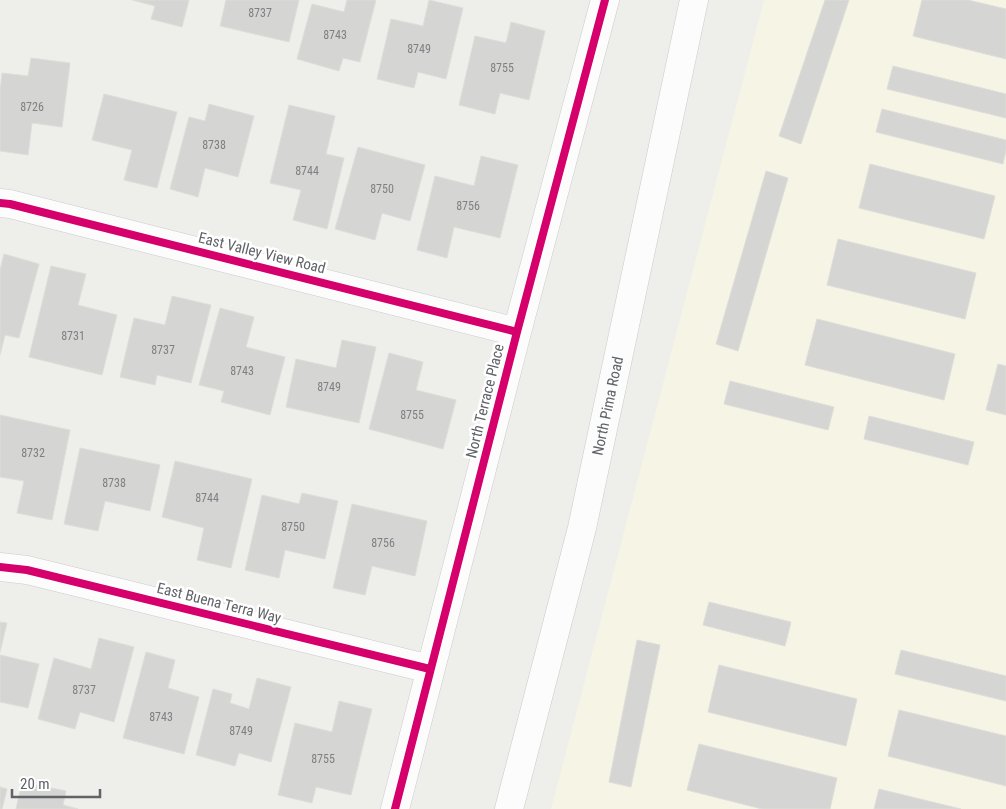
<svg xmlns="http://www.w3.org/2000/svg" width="1006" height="809" viewBox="0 0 1006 809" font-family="'Roboto Condensed',sans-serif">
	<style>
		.commercial { fill: #f6f4e5 }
		.building { fill: #d5d5d3; stroke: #deddd9 }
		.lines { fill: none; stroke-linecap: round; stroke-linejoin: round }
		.street-casing { stroke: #cbcccb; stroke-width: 29 }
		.secondary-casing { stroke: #cacaca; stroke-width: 29 }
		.street { stroke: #fcfcfc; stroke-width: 28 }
		.secondary { stroke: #fcfcfc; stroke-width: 28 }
		.cycleway-casing { stroke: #fff; stroke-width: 11 }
		.cycleway { stroke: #d6006c; stroke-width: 8 }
		.labels { text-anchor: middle; stroke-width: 5; stroke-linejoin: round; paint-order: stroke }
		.number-label { font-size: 12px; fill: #7e8083 }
		.street-label { font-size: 15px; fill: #5f6267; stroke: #fff }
	</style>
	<rect width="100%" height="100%" fill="#eeeeea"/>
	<path class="commercial" d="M764,0H1006V809H551Z"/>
	<path class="building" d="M132,0H189L182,27L151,19L155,6Z
		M226,0H299L289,42L220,26Z
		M347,0H376L360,62L343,58L339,71L297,59L312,4L344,12Z
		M429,0L463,8L446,79L418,72L414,88L377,79L391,19L423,26Z
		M825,0H849L801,144L779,136Z
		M922,0H968L1006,9V59L913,36Z
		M511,22L545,31L529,100L500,93L495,114L459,105L475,36L506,43Z
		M31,58L70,63L62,127L32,123L28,155L0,151V91L2,73L28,76Z
		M893,66L1006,94V118L887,89Z
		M104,94L177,112L157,188L124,180L132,150L92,140Z
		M209,104L254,116L238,177L205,168L198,197L170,189L189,117L205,121Z
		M289,105L335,116L326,154L344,158L327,229L293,220L301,190L270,183Z
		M882,109L1006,140V150L1003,164L876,132Z
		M358,147L425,165L410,221L382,213L375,240L335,229Z
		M481,156L518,165L500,238L454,227L447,258L417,250L435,176L474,186Z
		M870,164L995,196L984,239L859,208Z
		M766,171L788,178L738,351L716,344Z
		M838,239L976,273L965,319L827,285Z
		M4,254L39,264L19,338L5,335L0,355V270Z
		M51,266L86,274L78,305L117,315L102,375L29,357Z
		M172,296L211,305L191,383L157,375L155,385L120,377L134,318L165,325Z
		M220,308L254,317L246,347L285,357L270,415L221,402L224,391L199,385Z
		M817,319L955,354L944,400L805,365Z
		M342,340L376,347L359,423L286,407L296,359L336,368Z
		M389,353L423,362L416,390L456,400L443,449L369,429Z
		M998,364L1006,366V415L986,410Z
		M730,381L834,407L828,430L724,404Z
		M0,415L70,430L52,520L17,513L24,481L0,477Z
		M869,416L974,442L968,465L864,439Z
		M80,448L160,465L150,511L105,501L98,531L64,524Z
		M175,461L252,479L231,568L197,560L204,528L162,517Z
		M302,493L338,501L325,559L285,550L279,578L245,570L262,495L299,504Z
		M352,504L427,521L415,576L372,566L365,595L333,588Z
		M709,602L791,622L785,646L703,625Z
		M0,622L7,623L0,652Z
		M99,638L134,647L114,722L80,712L75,729L38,719L54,658L91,669Z
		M637,640L660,645L631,787L609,782Z
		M901,650L1006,676V701L895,674Z
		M146,652L175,660L168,688L199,697L184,754L123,738Z
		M0,655L39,664L28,708L0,702Z
		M719,665L857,699L846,746L708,712Z
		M257,678L291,687L271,762L239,753L235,766L196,755L213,689L232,694L230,703L249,709Z
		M339,701L372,709L351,795L316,787L312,803L278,795L295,723L332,732Z
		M899,710L1006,736V786L888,756Z
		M699,744L837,778L830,809H762L687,790Z
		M22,782L66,791L63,805L78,809H16Z
		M0,787L7,789L2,809H0Z
		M879,789L961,809H874Z"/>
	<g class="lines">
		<g class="street-casing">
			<path id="street" d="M0,203L10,204L517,332
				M0,567L27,570L430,669
				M395,809L517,332L605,0"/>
		</g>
		<g class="secondary-casing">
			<g id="secondary">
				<path id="s1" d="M509,809L582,528L694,0"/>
			</g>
		</g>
		<use href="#street" class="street"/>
		<use href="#secondary" class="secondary"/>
		<g class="cycleway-casing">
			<path id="cycleway" d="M0,203L10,204L517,332
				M0,567L27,570L430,669
				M395,809L517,332L605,0"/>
		</g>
		<use href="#cycleway" class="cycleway"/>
	</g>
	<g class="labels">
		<g class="number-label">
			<text x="260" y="17">8737</text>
			<text x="335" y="39">8743</text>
			<text x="419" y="53">8749</text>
			<text x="502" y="72">8755</text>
			<text x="32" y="111">8726</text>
			<text x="214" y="149">8738</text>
			<text x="307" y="175">8744</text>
			<text x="382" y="193">8750</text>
			<text x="468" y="210">8756</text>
			<text x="73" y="340">8731</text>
			<text x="163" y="354">8737</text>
			<text x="242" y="375">8743</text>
			<text x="329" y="391">8749</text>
			<text x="412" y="419">8755</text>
			<text x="33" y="457">8732</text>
			<text x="114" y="487">8738</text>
			<text x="207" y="502">8744</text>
			<text x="293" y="531">8750</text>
			<text x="383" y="547">8756</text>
			<text x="84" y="694">8737</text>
			<text x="161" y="721">8743</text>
			<text x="241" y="735">8749</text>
			<text x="323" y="763">8755</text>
		</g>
		<g class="street-label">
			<text transform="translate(262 253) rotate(14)" y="5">East Valley View Road</text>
			<text transform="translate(485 401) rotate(-76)" y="5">North Terrace Place</text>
			<text dy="5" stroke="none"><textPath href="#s1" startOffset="415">North Pima Road</textPath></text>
			<text transform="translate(219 603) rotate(14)" y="5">East Buena Terra Way</text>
		</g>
	</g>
	<path d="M12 789v8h88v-8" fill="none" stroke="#5f6267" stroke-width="2.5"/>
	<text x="20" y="789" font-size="15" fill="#5f6267" stroke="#ffffff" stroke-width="4" paint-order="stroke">20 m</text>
</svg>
